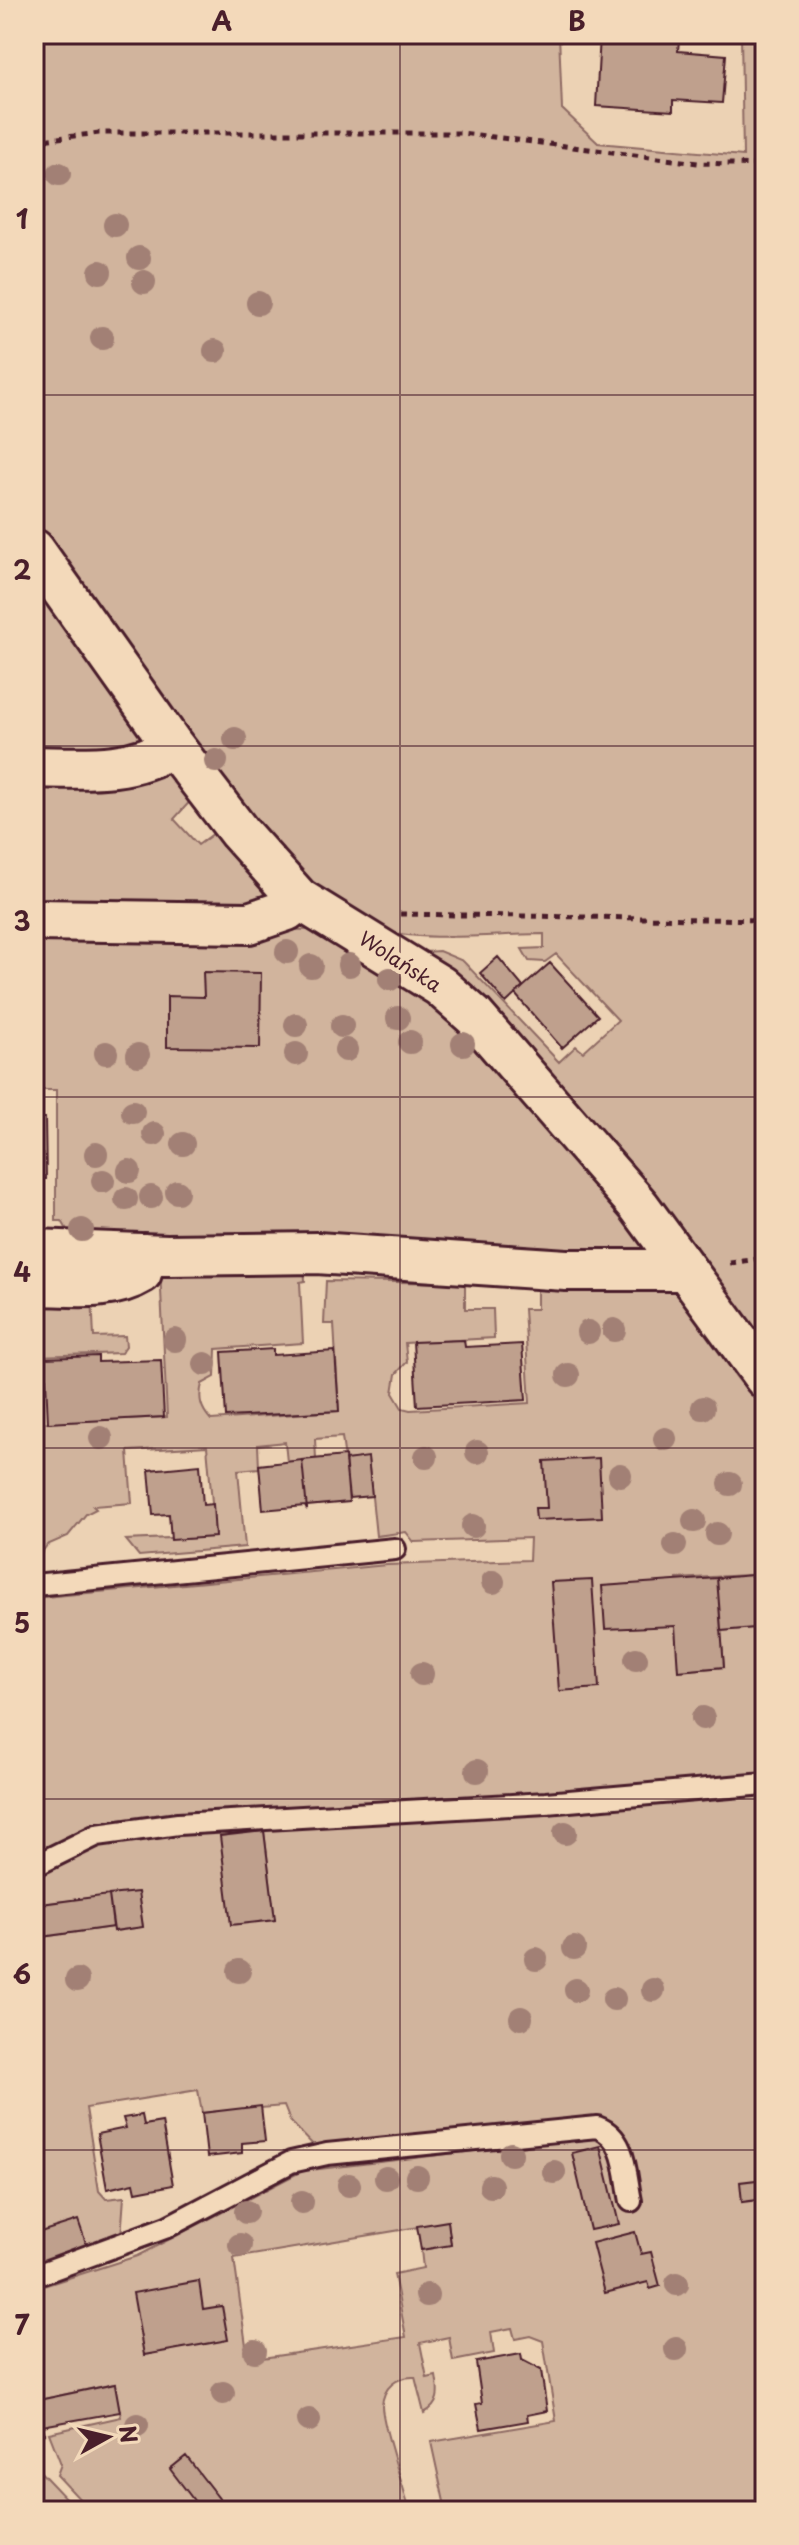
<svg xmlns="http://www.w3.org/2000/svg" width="799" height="2545" viewBox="0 0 799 2545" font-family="'Playpen Sans',sans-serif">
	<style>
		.green { fill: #d1b49d; stroke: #8e6a64; stroke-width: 2; fill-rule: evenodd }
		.building { fill: #bfa08d; stroke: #4a1f2b; stroke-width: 2 }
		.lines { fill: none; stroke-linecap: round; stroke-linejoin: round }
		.service-casing { stroke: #4a1f2b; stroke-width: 26 }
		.minor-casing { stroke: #4a1f2b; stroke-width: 46 }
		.path { stroke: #4a1f2b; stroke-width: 5; stroke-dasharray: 6 6; stroke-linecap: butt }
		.service { stroke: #f3d9ba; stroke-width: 20 }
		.minor { stroke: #f3d9ba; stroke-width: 40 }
		.tree { fill: #a28075 }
		.grid { fill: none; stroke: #4a1f2b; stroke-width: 2; stroke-opacity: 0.55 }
		.labels { text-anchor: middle; stroke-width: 8; stroke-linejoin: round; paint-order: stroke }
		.street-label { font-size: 20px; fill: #4a1f2b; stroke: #f3d9ba }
		.neatline { fill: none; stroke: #4a1f2b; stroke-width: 3 }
		.grid-label { font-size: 26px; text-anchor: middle; font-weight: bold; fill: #4a1f2b }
	</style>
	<rect width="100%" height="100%" fill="#ecd2b4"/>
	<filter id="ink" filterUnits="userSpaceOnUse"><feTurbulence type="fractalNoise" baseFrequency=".0125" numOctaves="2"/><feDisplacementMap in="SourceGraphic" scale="16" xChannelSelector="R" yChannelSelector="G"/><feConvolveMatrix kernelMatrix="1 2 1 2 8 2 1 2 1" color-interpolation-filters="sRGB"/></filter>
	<g filter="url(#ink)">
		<path class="green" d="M34,34H559L562,109L598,143L743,156L741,34H765V1357L409,953L439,951L463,961L559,1062L576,1046L583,1052L618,1020L556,954L545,962L529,961L522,949L544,948V934C498,934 420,943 378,929C345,918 299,877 275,852L34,532Z
			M34,569L146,722L143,744L34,758Z
			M169,774L180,777L195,796L174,819L198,845L221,828C237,849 270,880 263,907L34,912V776Z
			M34,927L324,930L442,1002L659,1253L73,1240L62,1221H56V1090H34Z
			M304,1262L305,1281L300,1282L303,1343L216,1349L215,1377L202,1384C198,1399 201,1409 211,1420L339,1411L334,1324H324L326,1281L465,1283V1309H493L494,1338L405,1343L407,1362L396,1374L393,1393L402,1408L410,1410L530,1403L524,1309H537V1285L677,1287C717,1316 718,1377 765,1403V1574L677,1579L678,1671L724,1667L721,1631L765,1627V2311L761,2312L765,2340V2511H446L431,2442L556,2421L543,2341L530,2336L515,2339L512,2328L491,2332L494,2353L453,2361L449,2337L420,2343L427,2378L436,2376C439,2392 440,2405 424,2413L415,2377C397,2376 383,2387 382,2406C382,2426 404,2488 410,2511H79L86,2506L57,2475L61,2464L49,2433L121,2417L114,2384L34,2401V2289L137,2256L302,2171L619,2134L316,2148L290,2121L284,2106L202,2113L198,2090L86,2108L99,2191L106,2199L124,2197L121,2237L34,2269V1938L113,1927L115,1931L143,1927L137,1892L34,1905V1598L387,1565L529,1560L530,1538L414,1542L406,1532L376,1536L368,1458L345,1460L342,1437L315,1439L316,1459L287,1462L285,1442L258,1445L259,1468L238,1470L245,1547L139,1556L126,1540L215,1536L207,1446L128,1451L132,1503L93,1506L96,1509L86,1514L68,1536L47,1545L34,1564V1423L167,1417L160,1269ZM264,1831L275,1920L221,1836ZM448,2222L451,2245L421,2250L423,2268L394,2274L406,2337L248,2360L234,2258Z
			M34,1292L92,1295L94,1337L125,1336L126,1346L121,1353L38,1356L39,1377H34Z
			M34,2465L71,2504L68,2508L71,2511H34Z"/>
		<path class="building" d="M600,36L679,40L678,51L726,55L722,103L673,100V111L596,106Z
			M498,957L523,987L506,1003L480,973Z
			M550,963L598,1016L562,1048L515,994Z
			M203,972L261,973L260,1048L167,1047V996L204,997Z
			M34,1118H45L46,1179H34Z
			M464,1340L465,1347L522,1344L526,1400L417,1406L413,1342Z
			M273,1349V1355L335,1351L339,1411L226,1417L222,1352Z
			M98,1356V1362L161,1360L164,1417L48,1423L45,1358Z
			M345,1456L349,1502L307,1506V1510L302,1460Z
			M368,1457L372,1496L349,1498L345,1460Z
			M599,1458L602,1517L536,1520L535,1508H547L544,1461Z
			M302,1460L307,1510L305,1506L263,1510L259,1465Z
			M200,1465L203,1505L213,1504L215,1537L171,1540L169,1514L153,1515L149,1470Z
			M765,1574V1627L721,1631L717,1578Z
			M717,1578L724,1667L678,1671L675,1626L605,1629L602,1586Z
			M592,1580L599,1688L559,1691L551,1582Z
			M264,1831L275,1920L231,1925L220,1836Z
			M138,1892L143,1927L114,1931L109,1895Z
			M109,1895L113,1927L34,1938V1905Z
			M261,2106L265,2141L242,2143V2153L207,2157L202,2113Z
			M142,2115L144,2125L162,2122L173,2185L136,2192L134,2183L107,2189L97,2134L126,2128L123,2118Z
			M600,2146L619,2224L590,2230L572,2153Z
			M765,2179V2199L742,2202L740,2182Z
			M78,2220L87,2246L34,2264V2234Z
			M448,2221L451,2245L421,2250L417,2226Z
			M635,2232L641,2254L651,2252L660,2286L650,2289L648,2282L605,2293L592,2243Z
			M199,2281L203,2309L222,2306L228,2340L144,2355L133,2293Z
			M521,2354L522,2360L541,2370L547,2411L527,2415L528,2421L481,2429L476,2404L482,2403L476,2362Z
			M115,2384L120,2412L42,2426L45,2434L34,2438V2401Z
			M186,2456L224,2505L215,2511H202L170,2469Z"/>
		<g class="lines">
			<g class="service-casing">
				<path id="service" d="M34,1585L395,1549
					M34,1866L97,1835L178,1824L546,1803L765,1784
					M34,2276L167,2227L291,2162L327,2154L597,2127C627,2138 625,2174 631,2201"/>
			</g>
			<g class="minor-casing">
				<path id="minor" d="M34,550L173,746L239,832L299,899L440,986L474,1016L639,1206L765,1378
					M34,767C83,768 130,773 173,746
					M34,920L249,923L287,910L299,899
					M34,1250L167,1255L317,1253L566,1270H686
					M34,1285C69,1285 110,1292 141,1273L145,1254"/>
			</g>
			<path class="path" d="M34,141L99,133H462L698,163L765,165
				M400,914L765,920
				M730,1263L765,1258
				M747,2511L765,2502"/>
			<use href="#service" class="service"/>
			<use href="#minor" class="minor"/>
		</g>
		<g class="tree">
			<circle cx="59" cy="174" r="12"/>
			<circle cx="115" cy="225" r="12"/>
			<circle cx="139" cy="258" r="12"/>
			<circle cx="100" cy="272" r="12"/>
			<circle cx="144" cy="282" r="12"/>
			<circle cx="258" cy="303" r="12"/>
			<circle cx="102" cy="338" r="12"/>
			<circle cx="215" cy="351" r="12"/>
			<circle cx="235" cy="739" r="12"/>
			<circle cx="216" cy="761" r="12"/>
			<circle cx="287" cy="952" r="12"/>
			<circle cx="349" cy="965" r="12"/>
			<circle cx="311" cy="966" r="12"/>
			<circle cx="390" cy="979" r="12"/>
			<circle cx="398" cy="1018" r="12"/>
			<circle cx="296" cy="1025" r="12"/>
			<circle cx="342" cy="1026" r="12"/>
			<circle cx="410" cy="1042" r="12"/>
			<circle cx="463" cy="1044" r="12"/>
			<circle cx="346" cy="1050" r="12"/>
			<circle cx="106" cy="1053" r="12"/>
			<circle cx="296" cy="1054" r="12"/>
			<circle cx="138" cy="1055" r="12"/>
			<circle cx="133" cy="1112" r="12"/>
			<circle cx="154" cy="1134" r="12"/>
			<circle cx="183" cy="1144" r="12"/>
			<circle cx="96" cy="1154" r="12"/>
			<circle cx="129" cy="1171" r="12"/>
			<circle cx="103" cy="1181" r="12"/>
			<circle cx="177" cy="1192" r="12"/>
			<circle cx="151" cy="1197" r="12"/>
			<circle cx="126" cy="1199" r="12"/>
			<circle cx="82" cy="1230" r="12"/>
			<circle cx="614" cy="1330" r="12"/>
			<circle cx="588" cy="1332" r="12"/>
			<circle cx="175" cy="1340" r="12"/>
			<circle cx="205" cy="1364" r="12"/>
			<circle cx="568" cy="1375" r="12"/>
			<circle cx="703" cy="1408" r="12"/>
			<circle cx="101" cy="1438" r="12"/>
			<circle cx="665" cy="1439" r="12"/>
			<circle cx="477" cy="1452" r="12"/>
			<circle cx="426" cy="1457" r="12"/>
			<circle cx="620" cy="1475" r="12"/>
			<circle cx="730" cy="1484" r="12"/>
			<circle cx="694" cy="1521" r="12"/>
			<circle cx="473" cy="1526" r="12"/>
			<circle cx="717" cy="1534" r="12"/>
			<circle cx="675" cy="1545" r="12"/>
			<circle cx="493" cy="1582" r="12"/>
			<circle cx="636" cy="1659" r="12"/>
			<circle cx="422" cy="1674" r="12"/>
			<circle cx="703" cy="1718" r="12"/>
			<circle cx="477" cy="1771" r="12"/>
			<circle cx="565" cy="1833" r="12"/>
			<circle cx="574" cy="1948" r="12"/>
			<circle cx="536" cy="1959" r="12"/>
			<circle cx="239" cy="1971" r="12"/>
			<circle cx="77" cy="1980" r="12"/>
			<circle cx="576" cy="1990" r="12"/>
			<circle cx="653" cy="1990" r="12"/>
			<circle cx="614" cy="1999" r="12"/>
			<circle cx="521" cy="2018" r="12"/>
			<circle cx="511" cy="2154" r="12"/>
			<circle cx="554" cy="2172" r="12"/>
			<circle cx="417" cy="2177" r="12"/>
			<circle cx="386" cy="2178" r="12"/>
			<circle cx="349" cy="2185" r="12"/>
			<circle cx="491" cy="2186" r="12"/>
			<circle cx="302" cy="2202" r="12"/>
			<circle cx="246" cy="2212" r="12"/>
			<circle cx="240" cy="2245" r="12"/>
			<circle cx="677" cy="2284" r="12"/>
			<circle cx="427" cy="2295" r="12"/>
			<circle cx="676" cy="2349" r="12"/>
			<circle cx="255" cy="2351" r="12"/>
			<circle cx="223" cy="2393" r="12"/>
			<circle cx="309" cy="2420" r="12"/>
			<circle cx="137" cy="2425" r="12"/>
		</g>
	</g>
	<path class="grid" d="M400,34V2511M34,395H765M34,746H765M34,1097H765M34,1448H765M34,1799H765M34,2150H765"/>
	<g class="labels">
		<g class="street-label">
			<text transform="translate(400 962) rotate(33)" y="7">Wolańska</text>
		</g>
	</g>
	<rect width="799" height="2545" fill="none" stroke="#f3d9ba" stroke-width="88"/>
	<g transform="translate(108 2437) rotate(82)" stroke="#f3d9ba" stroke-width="6" paint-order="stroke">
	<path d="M0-6L14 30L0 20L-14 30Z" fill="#4a1f2b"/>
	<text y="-12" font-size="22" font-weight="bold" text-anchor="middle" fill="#4a1f2b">N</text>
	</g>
	<rect x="44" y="44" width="711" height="2457" class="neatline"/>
	<g class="grid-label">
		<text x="222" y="31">A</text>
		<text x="577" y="31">B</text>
		<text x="22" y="229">1</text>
		<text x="22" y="580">2</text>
		<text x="22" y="931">3</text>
		<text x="22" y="1282">4</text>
		<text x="22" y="1633">5</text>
		<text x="22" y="1984">6</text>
		<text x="22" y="2335">7</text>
	</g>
</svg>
